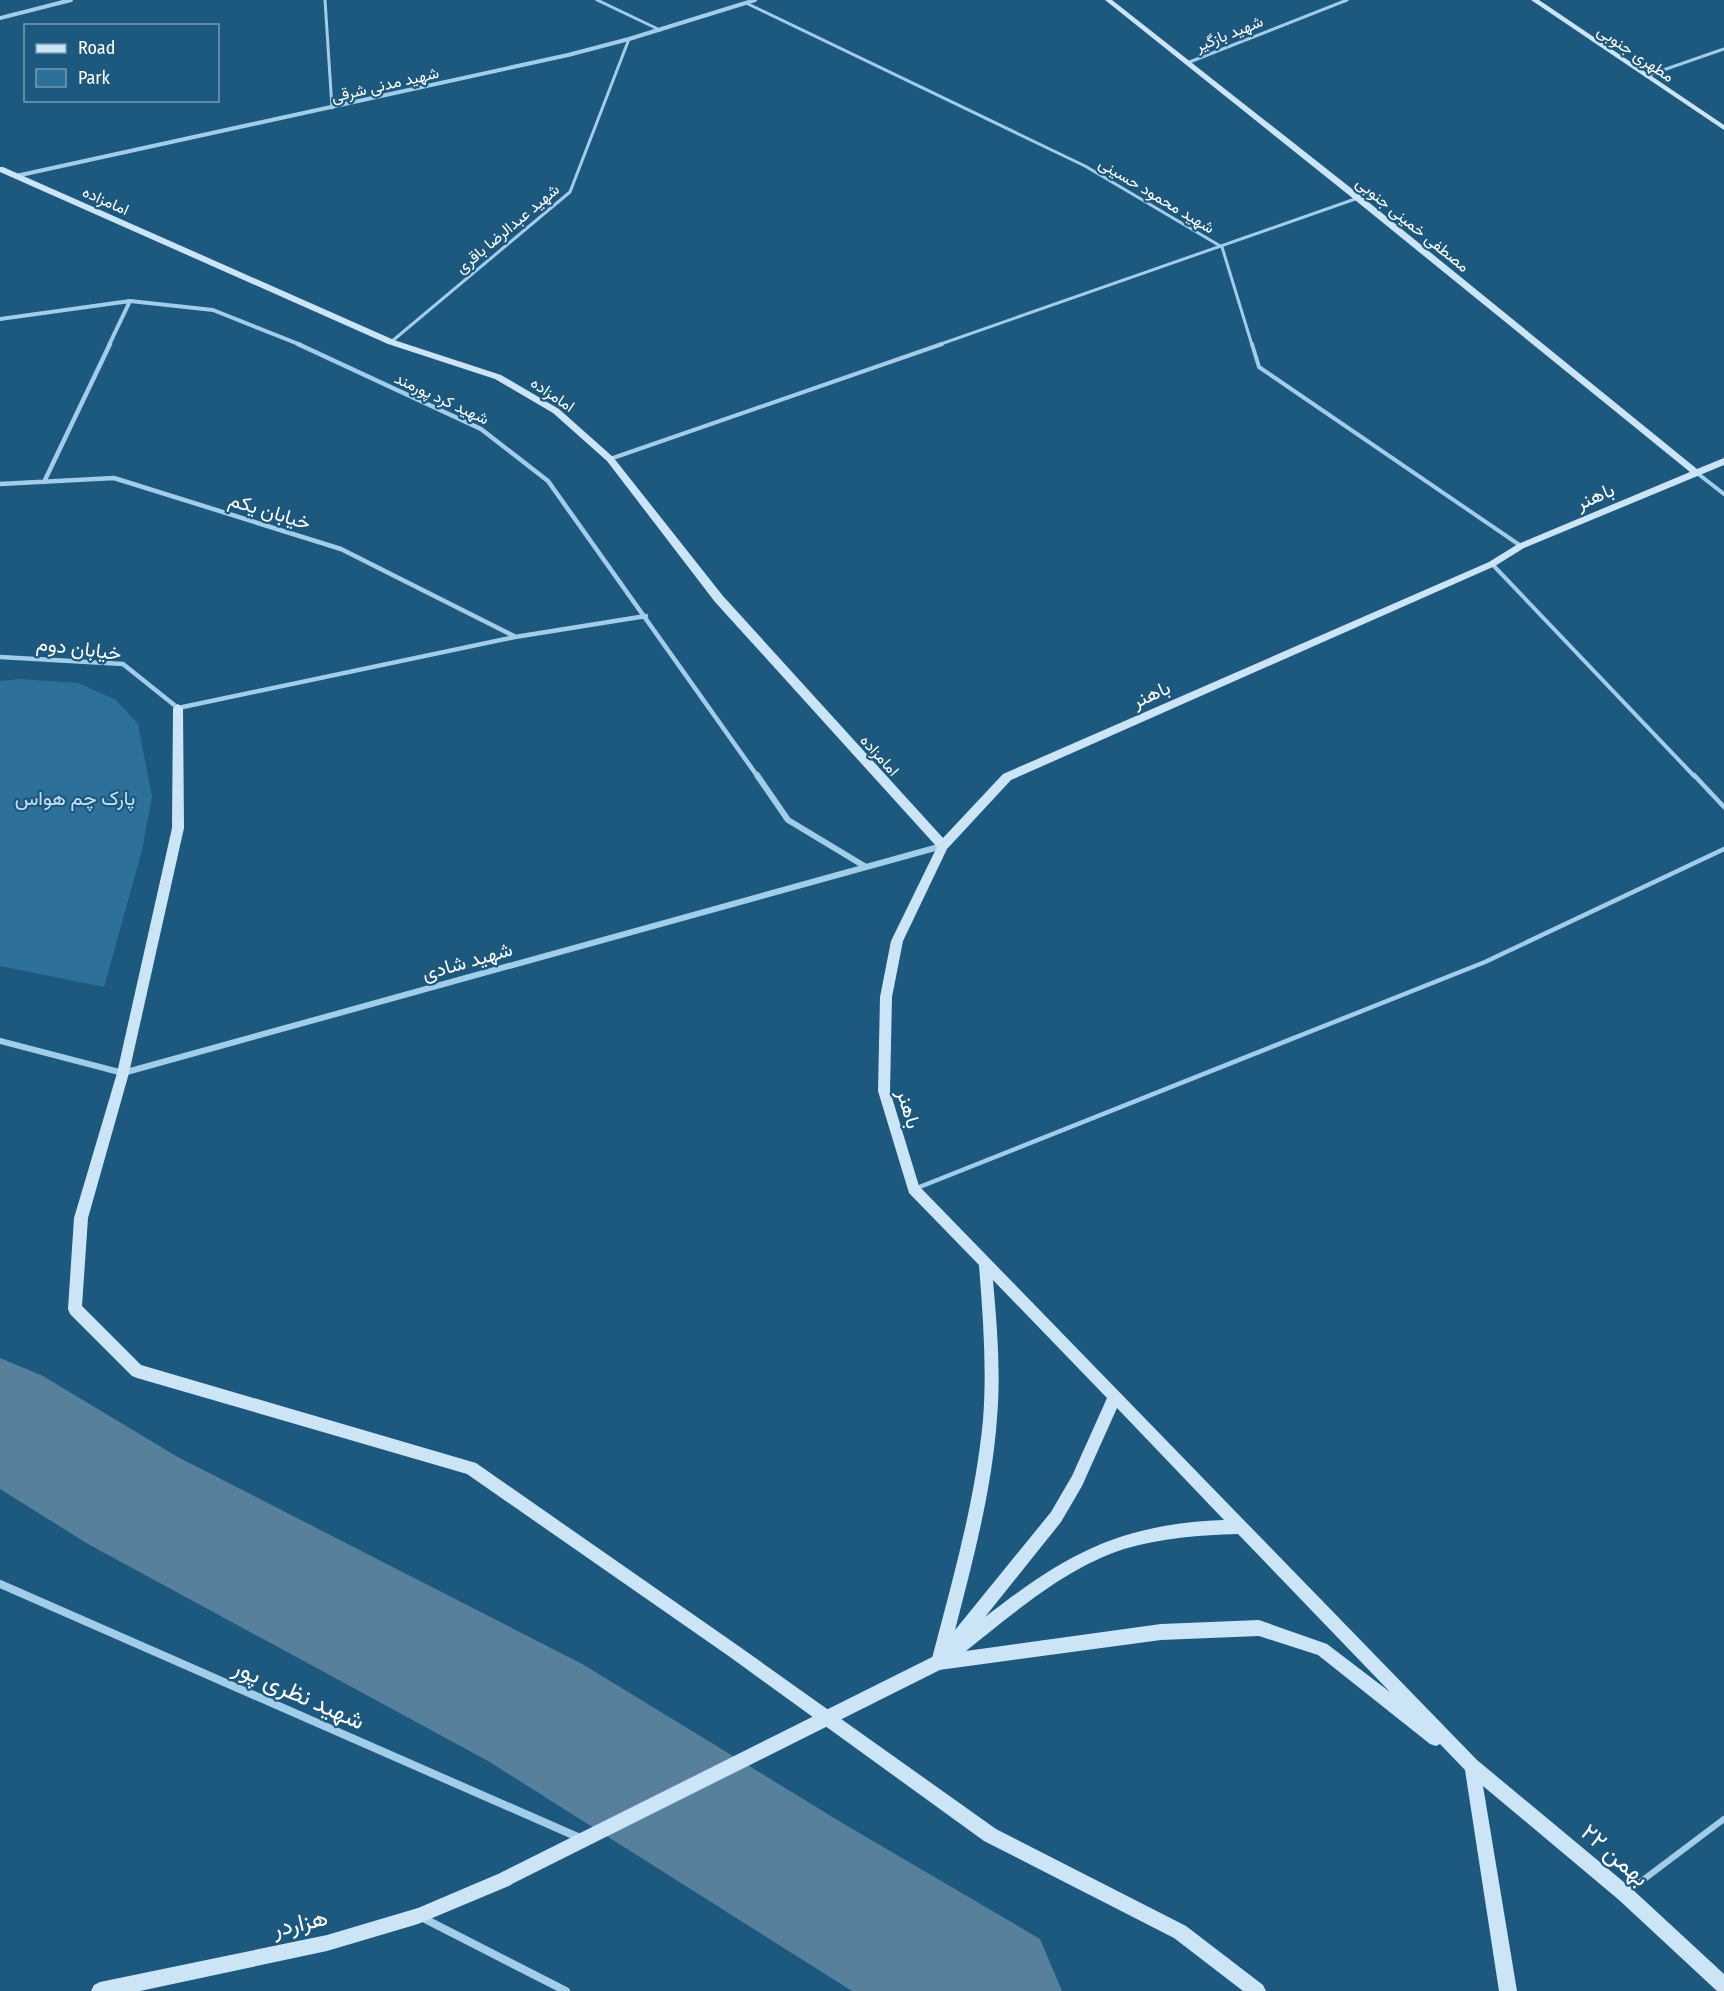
<svg xmlns="http://www.w3.org/2000/svg" width="1724" height="1991" viewBox="0 0 1724 1991" font-family="'Fira Sans Condensed',Vazirmatn,sans-serif">
	<style>
		.green { fill: #2d719b }
		.lines { fill: none; stroke-linecap: round; stroke-linejoin: round }
		.river { fill: #56809c; fill-rule: evenodd }
		.lane-far3 { stroke: #a1cde8; stroke-width: 3 }
		.lane-far2 { stroke: #a1cde8; stroke-width: 4 }
		.lane-far1 { stroke: #a1cde8; stroke-width: 4.5 }
		.lane { stroke: #a1cde8; stroke-width: 6 }
		.street-far3 { stroke: #a1cde8; stroke-width: 4 }
		.street-far2 { stroke: #a1cde8; stroke-width: 4.5 }
		.street-far1 { stroke: #a1cde8; stroke-width: 6 }
		.street { stroke: #a1cde8; stroke-width: 8 }
		.secondary { fill: #cbe5f6; fill-rule: evenodd }
		.secondary-bridge { stroke: #cbe5f6; stroke-width: 15 }
		.labels { text-anchor: middle; stroke-width: 4.5; stroke-linejoin: round; paint-order: stroke }
		.far-street-label { font-size: 16px; fill: #fff; stroke: #1d587e }
		.street-label { font-size: 20px; fill: #fff; stroke: #1d587e }
		.park-label { font-size: 20px; fill: #c5e3f6; stroke: #1d587e }
		.near-street-label { font-size: 24px; fill: #fff; stroke: #1d587e }
	</style>
	<rect width="100%" height="100%" fill="#1d587e"/>
	<path class="green" d="M19,679L78,683L116,700L138,724L152,797L142,850L104,987L0,966V681Z"/>
	<g class="lines">
		<path class="river" d="M0,1358L43,1376L176,1456L584,1665L844,1824L1040,1939L1062,1991H852L488,1761L88,1544L0,1489Z"/>
		<path class="lane-far3" d="M325,0L332,108
			M597,0L660,30
			M746,3L1085,166L1222,247L1252,345
			M1187,63L1347,0
			M1646,76L1724,49
			M391,342L570,192L629,39
			M938,345L1358,198"/>
		<path class="lane-far2" d="M1252,344L1259,367L1521,546
			M610,459L942,344
			M1697,473L1724,494
			M1492,564L1695,777"/>
		<path class="lane-far1" d="M1694,775L1724,807
			M917,1188L1485,962L1724,849"/>
		<path class="lane" d="M1627,1892L1724,1819"/>
		<path class="street-far3" d="M0,18L71,0
			M16,176L568,55L629,39L755,0
			M0,319L130,301L213,310L301,345
			M109,345L130,301"/>
		<path class="street-far2" d="M298,344L481,429L548,481L758,777
			M44,482L110,344
			M0,484L114,478L341,549L514,636
			M0,657L123,664L178,708L515,637L646,616"/>
		<path class="street-far1" d="M757,775L788,820L866,867
			M0,1041L123,1073L942,846"/>
		<path class="street" d="M0,1584L580,1838
			M421,1917L566,1991"/>
		<path class="secondary" d="M1105,0H1112L1361,196L1697,469L1724,458V465L1524,548L1495,566L1011,780L947,849L903,941L892,997L890,1091L919,1186L1477,1760L1631,1888L1724,1974V1991H1717L1619,1900L1483,1786L1517,1991H1499L1465,1770L1440,1744L1436,1746L1430,1744L1318,1655L1259,1636L1161,1640L939,1670L934,1667L931,1662C952,1582 975,1503 983,1420C987,1369 983,1317 979,1265L909,1193L878,1091L880,997L891,941L937,847L715,602L607,461L553,413L495,379L388,344L0,172V167H3L394,340L501,375L559,409L613,457L723,596L943,838L1003,774L1489,562L1518,544L1690,472L1355,200ZM993,1280L1107,1398L1072,1476L1051,1512L955,1630C973,1560 992,1490 997,1418C1001,1372 997,1326 993,1280ZM1117,1408L1224,1520C1120,1524 1066,1554 985,1617L1061,1522L1082,1486ZM1238,1534L1390,1692L1327,1644L1259,1620L1161,1624L966,1651C1014,1613 1065,1568 1124,1549C1161,1538 1200,1535 1238,1534Z
			M1531,0H1539L1724,125V130Z
			M178,704L183,708L184,828L129,1073L88,1218L82,1306L141,1365L476,1463L740,1647L996,1829L1186,1926L1263,1985L1266,1991H1243L1174,1938L984,1841L730,1657L467,1474L137,1378L132,1376L70,1314L68,1309L74,1218L117,1073L172,828L173,708Z
			M505,1871L511,1873L513,1879L511,1885L418,1924L327,1951L140,1991H91L94,1985L100,1982L327,1935L418,1908Z"/>
		<path class="secondary-bridge" d="M505,1879L939,1662"/>
	</g>
	<g class="labels">
		<g class="far-street-label">
			<text transform="translate(1229 33) rotate(-22)" y="6">شهید بازگیر</text>
			<text transform="translate(1636 53) rotate(34)" y="6">مطهری جنوبی</text>
			<text transform="translate(385 84) rotate(-13)" y="6">شهید مدنی شرقی</text>
			<text transform="translate(1157 195) rotate(31)" y="6">شهید محمود حسینی</text>
			<text transform="translate(106 200) rotate(24)" y="6">امامزاده</text>
			<text transform="translate(1413 224) rotate(39)" y="6">مصطفی خمینی جنوبی</text>
			<text transform="translate(507 228) rotate(-40)" y="6">شهید عبدالرضا باقری</text>
			<text transform="translate(553 394) rotate(34)" y="6">امامزاده</text>
			<text transform="translate(442 398) rotate(25)" y="6">شهید کرد پورمند</text>
			<text transform="translate(880 755) rotate(48)" y="6">امامزاده</text>
		</g>
		<g class="street-label">
			<text transform="translate(1595 496) rotate(-23)" y="7">باهنر</text>
			<text transform="translate(270 511) rotate(17)" y="7">خیابان یکم</text>
			<text transform="translate(79 648) rotate(7)" y="7">خیابان دوم</text>
			<text transform="translate(1151 694) rotate(-24)" y="7">باهنر</text>
			<text transform="translate(467 961) rotate(-16)" y="7">شهید شادی</text>
			<text transform="translate(909 1109) rotate(74)" y="7">باهنر</text>
		</g>
		<g class="park-label">
			<text x="75" y="805">پارک چم هواس</text>
		</g>
		<g class="near-street-label">
			<text transform="translate(299 1694) rotate(24)" y="8">شهید نظری پور</text>
			<text transform="translate(1615 1855) rotate(41)" y="8">۲۲ بهمن</text>
			<text transform="translate(300 1923) rotate(-13)" y="8">هزاردر</text>
		</g>
	</g>
	<rect x="24" y="24" width="195" height="78" fill="#1d587e" stroke="#779bb2" stroke-width="1.5"/>
	<rect x="36" y="44" width="30" height="9" fill="#cbe5f6" stroke="#779bb2" stroke-width="1.5"/>
	<text x="78" y="54" font-size="18" fill="#ffffff">Road</text>
	<rect x="36" y="69" width="30" height="18" fill="#2d719b" stroke="#779bb2" stroke-width="1.5"/>
	<text x="78" y="84" font-size="18" fill="#ffffff">Park</text>
</svg>
